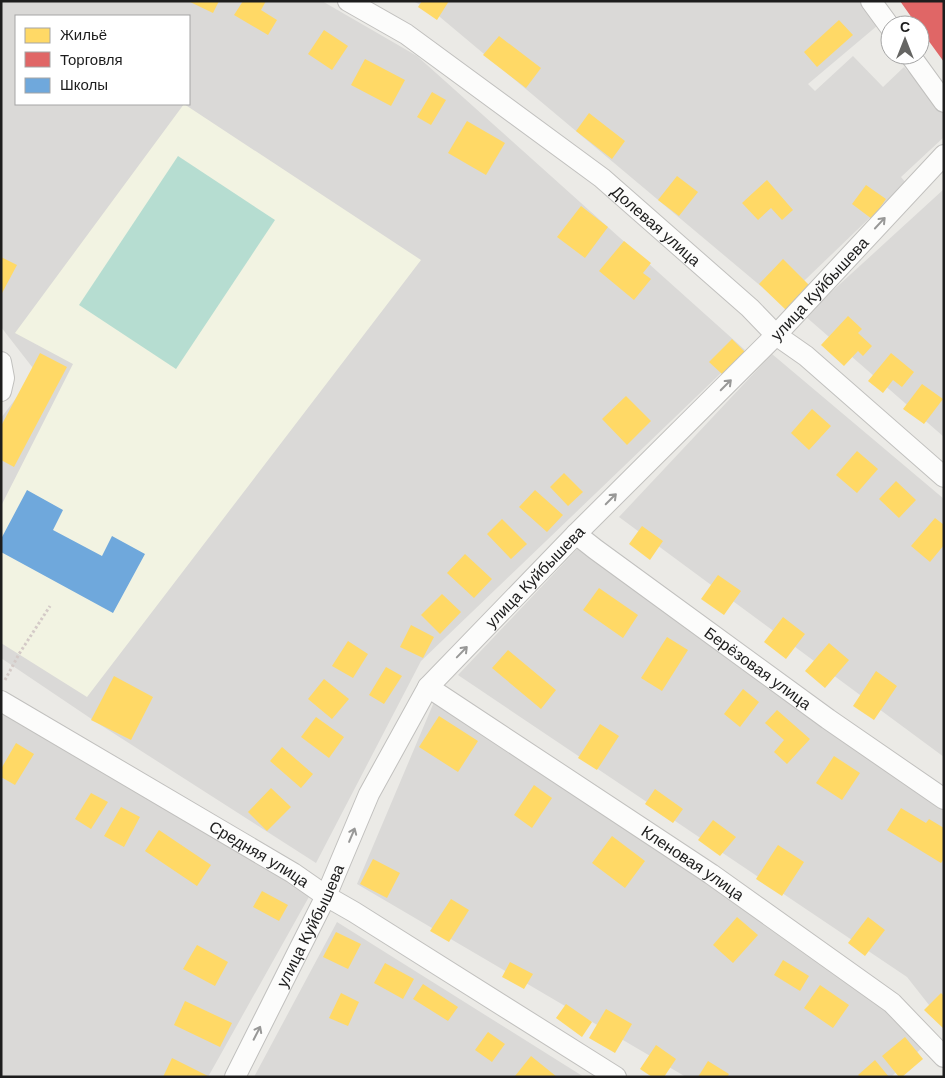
<svg xmlns="http://www.w3.org/2000/svg" width="945" height="1078" viewBox="0 0 945 1078" font-family="Helvetica,sans-serif">
	<style>
		.residential { fill: #dad9d7; fill-rule: evenodd }
		.education { fill: #f2f3e2 }
		.pitch { fill: #b6ddd1 }
		.homes { fill: #ffd966 }
		.shops { fill: #e06666 }
		.schools { fill: #6fa8dc }
		.lines { fill: none; stroke-linecap: round; stroke-linejoin: round }
		.minor-casing { stroke: #c1c0be; stroke-width: 22 }
		.path { stroke: #d4cac7; stroke-width: 3; stroke-dasharray: 2.5 2.5; stroke-linecap: butt }
		.minor { stroke: #fcfcfb; stroke-width: 20 }
		.oneway { stroke: #989897 }
		.labels { text-anchor: middle; stroke-width: 5; stroke-linejoin: round; paint-order: stroke }
		.street-label { font-size: 16px; fill: #1d1d1d; stroke: #fff }
	</style>
	<rect width="100%" height="100%" fill="#ebeae6"/>
	<path class="residential" d="M1,1H322L417,56L745,350L421,661L316,863L96,722L1,658V418L36,372L1,327ZM16,16H189V104H16Z
		M413,1H865L884,20L808,84L815,91L853,56L883,87L904,67L944,109V137L901,177L906,183L781,303L434,12Z
		M944,189V437L805,316Z
		M772,354L944,499V757L619,517Z
		M580,546L944,798V1024L907,977L458,675Z
		M434,702L868,984L928,1042L891,1077H686L357,884Z
		M8,706L310,895L208,1077H1V718Z
		M337,922L584,1077H254Z"/>
	<path class="education" d="M184,104L421,260L87,697L1,643V506L73,364L15,333Z"/>
	<path class="pitch" d="M178,156L275,220L176,369L79,305Z"/>
	<path class="homes" d="M188,1H219L213,13Z
		M243,1H266L261,10L277,20L268,35L234,15Z
		M422,1H449L437,20L418,7Z
		M839,20L853,35L817,67L804,52Z
		M324,30L348,46L332,70L308,54Z
		M499,36L541,68L526,88L483,55Z
		M365,59L405,80L391,106L351,85Z
		M432,92L446,100L431,125L417,117Z
		M589,113L625,141L612,159L576,131Z
		M467,121L505,143L486,175L448,153Z
		M677,176L698,192L679,216L658,200Z
		M767,180L793,210L782,220L771,208L758,220L742,203Z
		M866,185L886,199L872,219L852,204Z
		M581,206L608,227L585,258L557,237Z
		M624,241L651,263L643,273L651,279L634,300L599,271Z
		M1,257L17,265L1,295Z
		M783,259L809,285L786,310L759,284Z
		M848,316L862,329L858,333L872,346L863,356L858,351L844,366L821,345Z
		M732,339L745,352L722,374L709,362Z
		M40,353L67,367L14,467L1,460V426Z
		M891,353L914,372L902,387L893,380L883,393L868,381Z
		M922,384L943,399L924,424L903,409Z
		M626,396L651,421L627,445L602,419Z
		M812,409L831,426L809,450L791,433Z
		M857,451L878,469L857,493L836,475Z
		M564,473L583,492L568,506L550,487Z
		M896,481L916,500L899,518L879,499Z
		M535,490L563,515L547,532L519,507Z
		M935,518L944,525V545L930,562L911,546Z
		M502,519L527,544L511,559L487,534Z
		M642,526L663,541L650,560L629,544Z
		M465,554L492,579L474,598L447,573Z
		M718,575L741,591L724,615L701,599Z
		M599,588L638,615L623,638L583,610Z
		M442,594L461,612L440,634L421,615Z
		M783,617L805,634L786,659L764,642Z
		M411,625L434,637L423,658L400,647Z
		M667,637L688,650L662,691L641,678Z
		M348,641L368,654L353,678L332,666Z
		M829,643L849,660L825,688L805,671Z
		M508,650L556,690L541,709L492,668Z
		M386,667L402,676L384,704L369,695Z
		M876,671L897,686L874,720L853,706Z
		M114,676L153,697L131,740L91,720Z
		M324,679L349,699L332,719L308,699Z
		M743,689L759,702L740,727L724,714Z
		M777,710L810,739L787,764L774,752L784,740L765,723Z
		M439,716L478,741L458,772L419,747Z
		M316,717L344,737L329,758L301,737Z
		M600,724L619,736L597,770L578,758Z
		M16,743L34,754L15,785L1,777V769Z
		M282,747L313,774L301,788L270,761Z
		M834,756L860,773L842,800L816,783Z
		M534,785L552,798L532,828L514,815Z
		M271,788L291,807L267,831L248,812Z
		M655,789L683,809L673,823L645,804Z
		M91,793L108,802L91,829L75,819Z
		M121,807L140,817L124,847L104,836Z
		M901,808L926,823L929,819L944,828V859L941,863L887,830Z
		M713,820L736,837L720,856L698,840Z
		M159,830L211,865L197,886L145,851Z
		M612,836L645,861L625,888L592,863Z
		M778,845L804,862L782,896L756,879Z
		M373,859L400,873L387,898L360,884Z
		M262,891L288,905L279,921L253,907Z
		M451,899L469,910L449,942L430,931Z
		M737,917L758,935L733,963L713,945Z
		M868,917L885,930L865,956L848,943Z
		M336,932L361,944L348,969L323,957Z
		M197,945L228,962L215,986L183,969Z
		M783,960L809,976L800,991L774,975Z
		M510,962L533,974L524,989L502,977Z
		M385,963L414,979L403,999L374,983Z
		M423,984L458,1007L448,1021L413,999Z
		M820,985L849,1005L833,1028L804,1008Z
		M341,993L359,1002L348,1026L329,1018Z
		M941,993L944,996V1029L924,1010Z
		M185,1001L232,1023L220,1047L174,1025Z
		M566,1004L592,1022L582,1037L556,1018Z
		M606,1009L632,1024L615,1053L589,1038Z
		M488,1032L505,1044L492,1062L475,1050Z
		M905,1037L923,1059L902,1077H899L882,1056Z
		M656,1045L676,1059L664,1077H652L640,1069Z
		M531,1056L557,1077H517L515,1076Z
		M172,1058L210,1077H163Z
		M875,1060L889,1077H860L858,1075Z
		M708,1061L729,1074L727,1077H698Z"/>
	<path class="shops" d="M900,1H944V62L920,29V25H917Z"/>
	<path class="schools" d="M27,490L63,510L53,530L102,556L112,536L145,554L113,613L1,552V539Z"/>
	<g class="lines">
		<g class="minor-casing">
			<g id="minor">
				<path id="s1" d="M348,1L406,34L602,178L750,308L776,335L806,356L944,477"/>
				<path d="M871,1L890,27"/>
				<path d="M910,55L944,102"/>
				<path d="M1,362L4,378L1,391"/>
				<path id="s2" d="M576,534L595,549L828,719L944,799"/>
				<path id="s3" d="M428,687L711,874L892,1003L944,1057"/>
				<path id="s4" d="M1,701L293,873L326,896L354,912L616,1077"/>
				<path id="s5" d="M235,1077L326,896L369,794L428,687L576,534L776,335L944,155"/>
			</g>
		</g>
		<path class="path" d="M5,680L19,654L50,606"/>
		<use href="#minor" class="minor"/>
	</g>
	<defs><path id="oneway-shaft" d="M-6 0H5M1.5-3L5.5 0L1.5 3" fill="none" stroke-width="1.6" stroke-linecap="round" stroke-linejoin="round" transform="scale(1.25)"/></defs>
	<g class="oneway">
		<use href="#oneway-shaft" transform="translate(880 223) rotate(-47)"/>
		<use href="#oneway-shaft" transform="translate(726 385) rotate(-45)"/>
		<use href="#oneway-shaft" transform="translate(611 499) rotate(-45)"/>
		<use href="#oneway-shaft" transform="translate(462 652) rotate(-46)"/>
		<use href="#oneway-shaft" transform="translate(352 835) rotate(-67)"/>
		<use href="#oneway-shaft" transform="translate(257 1033) rotate(-63)"/>
	</g>
	<g class="labels">
		<g class="street-label">
			<text dy="6" stroke="none"><textPath href="#s1" startOffset="382">Долевая улица</textPath></text>
			<text dy="6" stroke="none"><textPath href="#s5" startOffset="994">улица Куйбышева</textPath></text>
			<text dy="6" stroke="none"><textPath href="#s5" startOffset="589">улица Куйбышева</textPath></text>
			<text dy="6" stroke="none"><textPath href="#s2" startOffset="226">Берёзовая улица</textPath></text>
			<text dy="6" stroke="none"><textPath href="#s4" startOffset="300">Средняя улица</textPath></text>
			<text dy="6" stroke="none"><textPath href="#s3" startOffset="318">Кленовая улица</textPath></text>
			<text dy="6" stroke="none"><textPath href="#s5" startOffset="169">улица Куйбышева</textPath></text>
		</g>
	</g>
	<rect width="945" height="1078" fill="none" stroke="#1d1d1d" stroke-width="5"/>
	<rect x="15" y="15" width="175" height="90" fill="#ffffff" stroke="#a5a5a5"/>
	<rect x="25" y="28" width="25" height="15" fill="#ffd966" stroke="#a5a5a5"/>
	<text x="60" y="40" font-size="15" fill="#1d1d1d">Жильё</text>
	<rect x="25" y="52" width="25" height="15" fill="#e06666" stroke="#a5a5a5"/>
	<text x="60" y="65" font-size="15" fill="#1d1d1d">Торговля</text>
	<rect x="25" y="78" width="25" height="15" fill="#6fa8dc" stroke="#a5a5a5"/>
	<text x="60" y="90" font-size="15" fill="#1d1d1d">Школы</text>
	<g transform="translate(905 40)"><circle r="24" fill="#ffffff" stroke="#a5a5a5"/>
	<path d="M0-4L9 19L0 12L-9 19Z" fill="#656563"/>
	<text y="-8" font-size="14" font-weight="bold" text-anchor="middle" fill="#1d1d1d">С</text>
	</g>
</svg>
